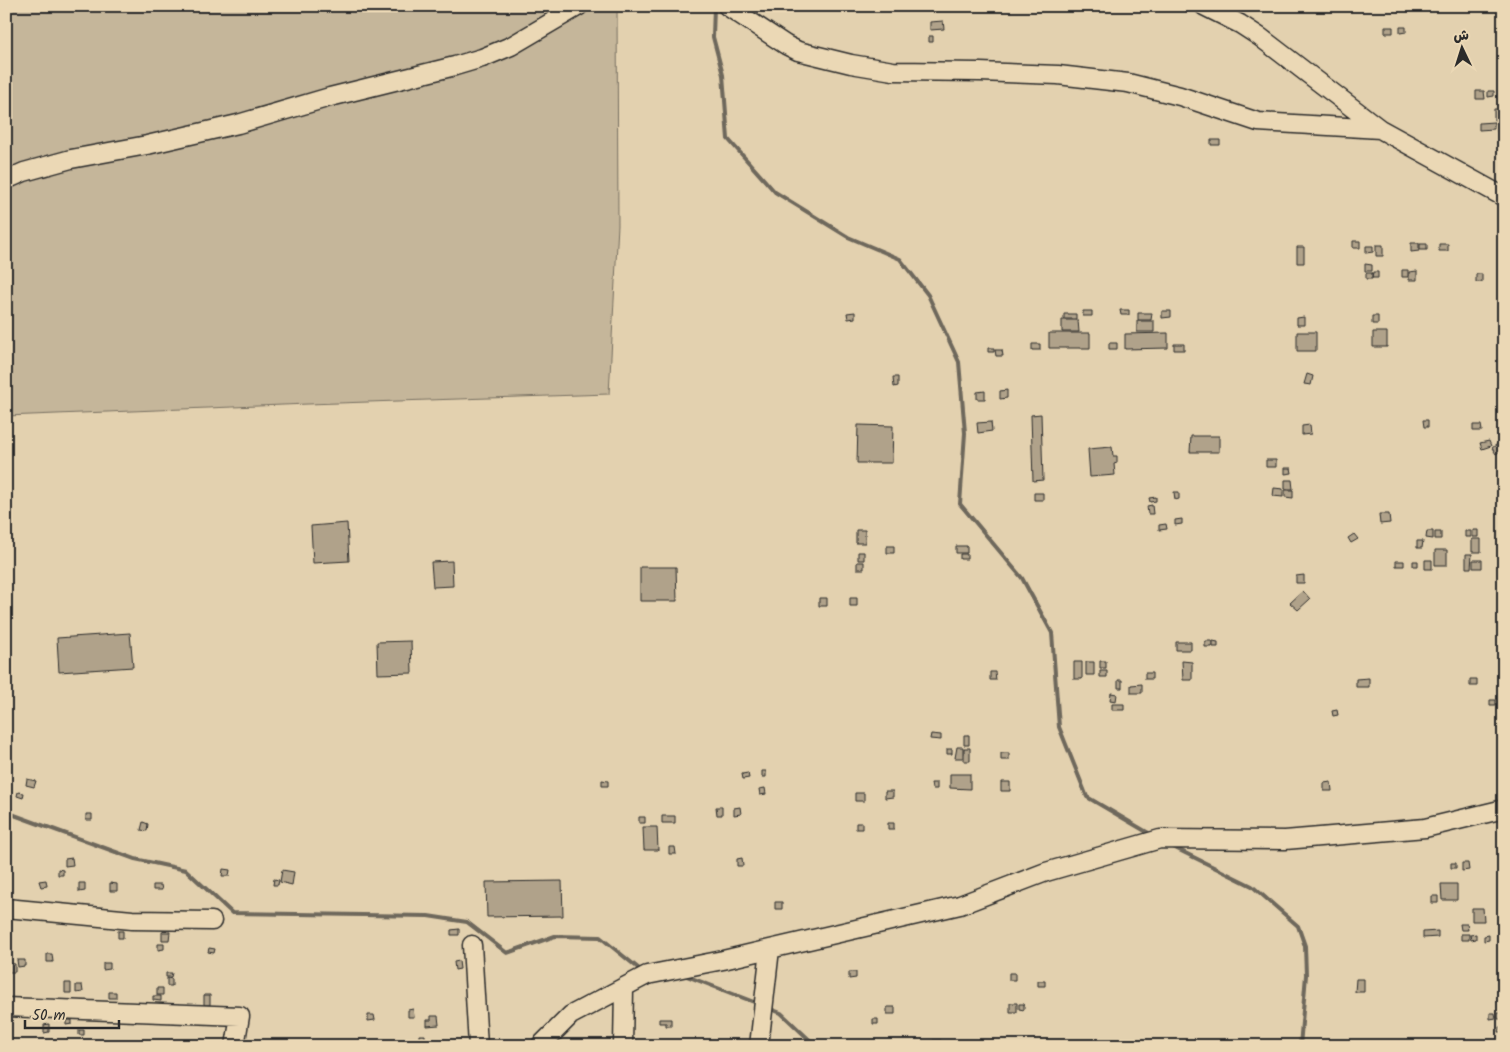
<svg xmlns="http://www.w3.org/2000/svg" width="1510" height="1052" viewBox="0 0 1510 1052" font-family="Kalam,'Playpen Sans Arabic',sans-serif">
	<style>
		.green { fill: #c5b69a; stroke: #787062 }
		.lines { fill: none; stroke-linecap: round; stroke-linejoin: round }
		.stream { stroke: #6e675b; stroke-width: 4 }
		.building { fill: #b0a28a; stroke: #2b2b2b }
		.minor-casing { stroke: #2b2b2b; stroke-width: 21 }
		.minor { stroke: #ebd8b5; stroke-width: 18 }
	</style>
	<rect width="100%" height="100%" fill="#e3d1af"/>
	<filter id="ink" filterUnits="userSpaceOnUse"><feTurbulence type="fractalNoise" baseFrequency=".02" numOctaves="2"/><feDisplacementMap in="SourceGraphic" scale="10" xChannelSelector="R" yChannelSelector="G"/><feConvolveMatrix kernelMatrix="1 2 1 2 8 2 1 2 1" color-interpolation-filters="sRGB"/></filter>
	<g filter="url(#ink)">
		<path class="green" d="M6,6H617L618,225L609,394L308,404L6,416Z"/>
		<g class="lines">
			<path class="stream" d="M714,6L713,37L723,75L728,139L775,192L848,237L900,259L928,295L959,362L965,433L960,504L1022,578L1052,633L1059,727L1087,797L1152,835
				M6,812L135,859L186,870L232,913L428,916L467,922L507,953L555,936L600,937L643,972
				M1171,846L1252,886L1298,926L1305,946L1306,975L1300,1046
				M684,975L759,1004
				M768,1008L781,1013L816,1046"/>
		</g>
		<path class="building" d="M943,21L944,29L930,30V22Z
			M1385,27H1393V33H1385Z
			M1400,27H1406V32L1400,33Z
			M929,36H933V42H929Z
			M1476,91H1484L1485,99H1476Z
			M1488,91H1494V96L1488,97Z
			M1494,109H1500V120H1494Z
			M1494,122V129L1479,130V123Z
			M1497,123H1504V132H1497Z
			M1211,140H1220V145H1211Z
			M1353,241H1360V248H1353Z
			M1411,243H1419V251L1411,252Z
			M1420,244H1427V250H1420Z
			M1439,244H1448V251H1439Z
			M1376,245H1383V256H1376Z
			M1366,246H1373V252L1366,253Z
			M1297,247H1304V263H1297Z
			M1365,264L1372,265V271H1365Z
			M1402,270H1408V277H1402Z
			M1417,271V280H1409V272Z
			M1373,272H1378V278H1372Z
			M1366,273H1372V279H1366Z
			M1476,274H1482V282H1476Z
			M1120,310H1129V315H1121Z
			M1083,311H1092V316H1083Z
			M1162,311H1171V317L1162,318Z
			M855,312V318L848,319L847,313Z
			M1138,313H1152L1151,320H1138Z
			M1064,314H1076V319H1064Z
			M1372,316H1378V324H1372Z
			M1304,317V325H1297V318Z
			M1062,320H1078L1079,332H1062Z
			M1137,321H1154V332H1137Z
			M1297,332H1316V351H1297Z
			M1373,332H1387V347H1373Z
			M1049,333H1090V348H1049Z
			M1168,333V348L1125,349V334Z
			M1109,343H1117V349H1109Z
			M1032,344H1040V350H1032Z
			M1174,344H1184V350H1174Z
			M988,348H994V352H988Z
			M995,350H1002L1003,356H996Z
			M1307,374L1313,376L1311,385L1304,384Z
			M893,377H898V386L894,387Z
			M1007,390V398L1000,399V391Z
			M985,391V399H977V392Z
			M1041,414L1043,480L1033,481L1031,415Z
			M1423,420H1428V427H1424Z
			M991,422L992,431L978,433L977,423Z
			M858,425L893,426L892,463H857Z
			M1310,425L1311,434L1302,435V426Z
			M1473,425H1481L1482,431H1473Z
			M1191,436H1219V452H1190Z
			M1489,441L1491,446L1482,449L1480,443Z
			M1500,442L1504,449L1496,454L1492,448Z
			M1112,447L1113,456H1117V463L1114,464L1115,475L1090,477L1088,449Z
			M1266,460H1276V467H1266Z
			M1285,468H1291L1292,473L1285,474Z
			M1285,480H1292L1293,489H1285Z
			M1274,488L1283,489V497L1273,496Z
			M1285,490H1293V498L1285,497Z
			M1174,492H1179V499L1175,500Z
			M1034,493H1043V500H1034Z
			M1156,497V501L1150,502L1149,498Z
			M1152,505L1153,514H1148L1147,506Z
			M1379,514H1389L1390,523L1380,524Z
			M1182,519V524L1175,525V520Z
			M347,523L349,561L313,563L311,526Z
			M1166,524L1167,529L1159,530V525Z
			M856,530H865V543H856Z
			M1473,530H1478V537H1473Z
			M1427,531H1433V539L1426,538Z
			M1465,531H1471V537H1465Z
			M1435,532H1441V539H1435Z
			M1354,534L1358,539L1351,543L1348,538Z
			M1472,539H1481V552H1472Z
			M1417,541H1423L1422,548H1417Z
			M887,546H894V553H887Z
			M956,546H967V553H956Z
			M1435,550H1447V565H1435Z
			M858,552H864V560H858Z
			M960,554H967V559H960Z
			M1466,554H1472L1471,568H1466Z
			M1425,560H1432V569H1425Z
			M1473,560H1482V568H1473Z
			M452,561L453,586L433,587L431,562Z
			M1396,561H1404V566H1396Z
			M1413,561H1418V566H1413Z
			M857,562H864V569H857Z
			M640,567H676L677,601H640Z
			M1304,575V583H1296V576Z
			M1303,591L1310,599L1298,610L1290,603Z
			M819,598H827V606H819Z
			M850,598H857V606H850Z
			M130,633L133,667L59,672L57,638Z
			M411,641L412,673L378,674L377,642Z
			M1205,641H1212V647H1205Z
			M1213,641L1218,642V647H1213Z
			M1176,642H1191V650H1176Z
			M1100,661H1106V668H1100Z
			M1182,661L1192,662V680H1183Z
			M1074,662H1082V679H1074Z
			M1086,662H1094V675H1086Z
			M1100,671H1107V677H1100Z
			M990,672H995L996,680H990Z
			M1145,673H1152V679H1145Z
			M1369,678V687H1356V679Z
			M1470,679H1477V686H1470Z
			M1118,680H1122V688H1118Z
			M1142,684V693H1131V685Z
			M1111,693L1117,694L1116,701L1110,700Z
			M1490,700H1496V705H1490Z
			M1112,704H1124V710H1112Z
			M1337,710L1338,715L1333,716L1332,711Z
			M931,734L941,735V740L930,739Z
			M964,735H969V745H964Z
			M957,747H963V758H955Z
			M964,748H970V761H964Z
			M947,749H952V754H947Z
			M1001,753H1009V760H1001Z
			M762,771H766V777H762Z
			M748,773L749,778L743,779L742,774Z
			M950,774H970V789L950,788Z
			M27,779L36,781L34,787L26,785Z
			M602,780L608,781V786H602Z
			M1001,782H1010V791H1001Z
			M1331,782L1332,791H1324V783Z
			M931,783H937V789H932Z
			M765,788L766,794L760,795L759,789Z
			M885,791H893V797L885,798Z
			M18,792L24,793L23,798L17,796Z
			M855,793H864V801H855Z
			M716,807H722V815H717Z
			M740,807L741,814L734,815V808Z
			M86,814H92V820H86Z
			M662,816H675V823H662Z
			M639,817H645V823H639Z
			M143,822L148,824L147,831L141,830Z
			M856,823H862V829H856Z
			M888,823H894V829H888Z
			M643,827H657L658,850H644Z
			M669,847H675L676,854H669Z
			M72,858L73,865L65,866V859Z
			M742,858L743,866H737V859Z
			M1451,863H1456V868H1451Z
			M1462,863H1468L1469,870L1462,871Z
			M58,869L63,870V875H58Z
			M223,869L230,870L229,876H222Z
			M282,870L294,872L292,885L280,882Z
			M274,879L279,880L278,885H273Z
			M46,880L47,886L41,887L39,881Z
			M562,881L563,916L487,917L486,882Z
			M79,883H85V891L79,892Z
			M110,883L117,884V891H110Z
			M1441,884H1457V900H1442Z
			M153,885H161L162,890H153Z
			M1432,896H1438V903H1432Z
			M775,902H782V909H775Z
			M1472,908H1483L1484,921H1472Z
			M1460,924H1467L1468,930H1461Z
			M459,929V935H451V930Z
			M118,931H123V938H118Z
			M1438,931V937L1423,938V932Z
			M162,932H170L169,940H162Z
			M1504,932V939L1499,940L1498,933Z
			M1461,934H1469V940H1461Z
			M1476,934V939L1471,940L1470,935Z
			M1489,935V940L1484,941V936Z
			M158,944H164V949L158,950Z
			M209,948L215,949L214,953L208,952Z
			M47,954H52L53,962H47Z
			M17,960H25V966L18,967Z
			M459,961L460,969L455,970L454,962Z
			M6,963L15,964V972H6Z
			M103,963H110V969L103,970Z
			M849,972H856V978L849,979Z
			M166,973H172L171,977H166Z
			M1009,973H1015V980H1009Z
			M167,978L172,979V986H167Z
			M1356,979H1364V992H1355Z
			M1038,981H1045V986H1038Z
			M65,983H71V993H65Z
			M76,985H82L83,992L76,993Z
			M157,988H163V995H157Z
			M109,992H116V998H109Z
			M204,995H210V1005H204Z
			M153,996H161V1001L153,1000Z
			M1010,1003H1017V1012H1010Z
			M1019,1004H1024V1010L1019,1009Z
			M887,1007H895V1014H887Z
			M413,1009L414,1017H408V1010Z
			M1490,1013H1495L1496,1018L1490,1019Z
			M1498,1013H1504V1019H1498Z
			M368,1015H374L375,1020L368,1021Z
			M431,1016H438L439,1025L427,1026V1020H431Z
			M659,1019H671V1026H666V1023H659Z
			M873,1019H878V1024H873Z
			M66,1020H72V1024L66,1025Z
			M49,1024V1032L44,1033V1025Z
			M1499,1027H1504V1032H1499Z
			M79,1030H84V1035H79Z
			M419,1035H425V1045H419Z
			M933,1040H941V1046H933Z"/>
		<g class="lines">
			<g class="minor-casing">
				<path id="minor" d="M727,6L786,45L798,51L851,64L893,71L980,72L1058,75L1128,83L1180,96L1258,122L1380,129
					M1204,6L1240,24L1260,37L1380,129L1504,197
					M6,180L24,172L71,159L147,145L238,124L330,97L455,66L482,58L511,46L579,6
					M6,908L132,920L212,921
					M472,945L478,1046
					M6,1007L240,1016L235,1046
					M540,1046L571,1015L647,975L723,960L960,905L1046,872L1160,839L1285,840L1425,828L1504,809
					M623,1046L624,988
					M759,1046L770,949"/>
			</g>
			<use href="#minor" class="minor"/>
		</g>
	</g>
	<rect width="1510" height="1052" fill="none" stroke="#ebd8b5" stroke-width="25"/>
	<rect x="12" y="12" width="1485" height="1027" fill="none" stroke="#2b2b2b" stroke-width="2" filter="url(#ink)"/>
	<g transform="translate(1462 48) rotate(356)" stroke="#ebd8b5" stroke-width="4" paint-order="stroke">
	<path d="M0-4L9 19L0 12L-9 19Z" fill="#2b2b2b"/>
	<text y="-8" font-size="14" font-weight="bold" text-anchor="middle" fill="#2b2b2b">ش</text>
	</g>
	<path d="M25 1020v8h94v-8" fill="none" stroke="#2b2b2b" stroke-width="2.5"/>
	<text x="32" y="1020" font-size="15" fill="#2b2b2b" stroke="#ebd8b5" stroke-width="4" paint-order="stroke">50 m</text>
</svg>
